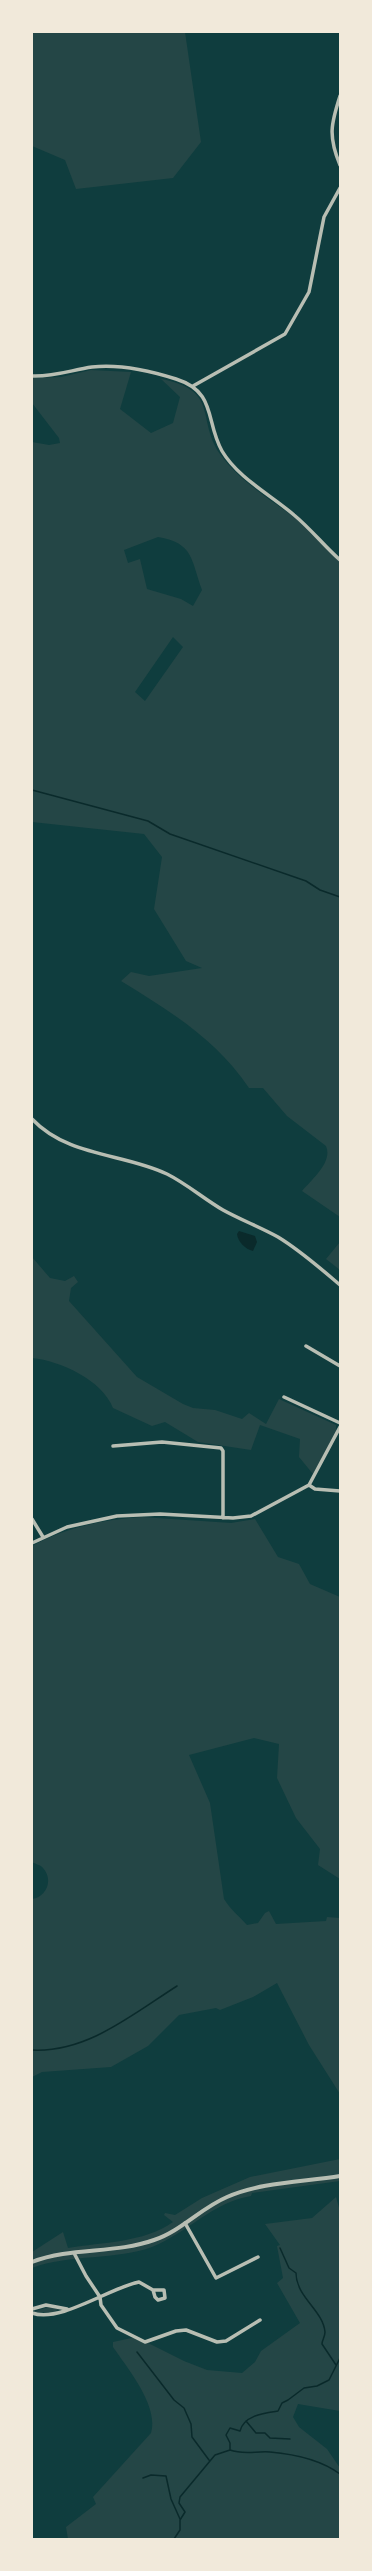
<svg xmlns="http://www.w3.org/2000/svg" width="372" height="2571" viewBox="0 0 372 2571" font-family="Roboto,sans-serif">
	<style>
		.green { fill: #244646; fill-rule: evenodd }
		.water { fill: #0a2a2b }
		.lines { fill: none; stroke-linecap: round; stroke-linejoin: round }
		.stream { stroke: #0a2a2b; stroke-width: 1.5 }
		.minor { stroke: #b8beb3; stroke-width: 3.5 }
		.tertiary { stroke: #b8beb3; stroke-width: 4 }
	</style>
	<rect width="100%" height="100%" fill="#0f3d3e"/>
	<path class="green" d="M32,32H185L201,142L173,178L76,189L65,160L32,146Z
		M91,370L131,372L120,409L151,433L173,423L180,397L161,379C220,390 196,419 220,454C242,485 278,503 306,527C318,538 329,551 340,562V1217L302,1191C312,1179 333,1162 326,1146L287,1116L263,1088H249C217,1040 170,1011 121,981L131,972L149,976L202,968L186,961L154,909L162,857L144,834L32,822V442L49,445L60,443L59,438L32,403V378L61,377ZM158,537C194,543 191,560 202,590L193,606L181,599L147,589L140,559L128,563L124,550ZM173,637L183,647L145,701L135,692Z
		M340,1242V1270L326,1259Z
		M32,1257L50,1278L65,1281L74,1276L78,1282L71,1288L69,1301L137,1377L183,1404L193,1408L215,1410L242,1419L249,1413L266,1424L279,1399L336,1425V1433L313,1474L299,1457L300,1439L260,1425L251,1450L198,1442L165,1422L152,1426L113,1408C102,1380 61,1361 32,1358Z
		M142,1517L231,1523L255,1519L278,1557L299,1564L310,1584L340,1597V1879L318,1865L320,1849L296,1818L277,1778L279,1744L254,1738L189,1755L210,1803L224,1899C230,1909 239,1916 247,1925L258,1923L265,1913L269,1911L276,1924L326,1921L327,1917L340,1918V2094L309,2045L277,1983L253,1997L220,2010L216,2008L179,2015L148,2046L111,2067L42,2072L32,2077V1899C46,1897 54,1880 43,1868C41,1865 35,1864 32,1862V1546C64,1528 105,1519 142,1517Z
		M340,2159V2181L252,2193L251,2196C213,2202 187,2233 152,2247C118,2260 68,2254 32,2268V2252L63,2232L68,2248C103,2242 143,2243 173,2222L164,2215L165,2213L175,2215L202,2198L250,2177Z
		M336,2197L340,2211V2411L298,2404L293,2417L299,2427L327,2449L340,2468V2539H68L66,2527L96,2504L93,2497L151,2433C159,2406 128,2369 113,2347V2342L136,2337L184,2361L207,2370L242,2373L255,2362L261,2351L300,2323L277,2283L283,2278L277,2246L280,2245L265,2224L312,2218Z
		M48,2307L59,2309L52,2313L33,2312Z"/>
	<path class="water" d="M239,1231L255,1236L257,1242L253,1251C245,1249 238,1242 237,1234Z"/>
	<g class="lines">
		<path class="stream" d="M32,790L148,821L170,834L306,881L320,890L340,897
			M32,2050C87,2053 133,2014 177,1986
			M280,2248L289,2268L296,2273C296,2297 323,2310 325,2332C325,2337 322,2340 322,2344L336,2365
			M137,2352L174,2400L184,2408L191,2424L192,2437L209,2460
			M246,2421L256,2433H265L270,2438L290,2439
			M230,2450C243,2455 256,2451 270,2452C293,2454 321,2460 340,2474
			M143,2478L151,2475L166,2476L171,2499L180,2519
			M174,2539L180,2530V2520L185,2512L179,2503L180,2497L215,2455L230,2450V2443L226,2435L230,2428L240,2431C244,2415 265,2413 278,2411L282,2403L288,2400L304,2388L317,2386L329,2380L340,2358"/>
		<path class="minor" d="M340,96C331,124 328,136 340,165
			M32,376C53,377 72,370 92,367C118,364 151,371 176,379C217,392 205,421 222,451C238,478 271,495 294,515C311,529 324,546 340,560
			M193,386L285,334L309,292L324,217L340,188
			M32,1119C68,1157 123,1153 167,1174C187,1184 204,1199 223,1210C241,1220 260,1227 278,1237C301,1251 320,1268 340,1285
			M306,1346L340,1366
			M284,1397L340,1423
			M113,1446L162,1442L221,1448L223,1451V1518
			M309,1485L315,1489L340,1491
			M32,1519L43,1537
			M32,1543L67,1527L117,1516L160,1514L233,1518L251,1516L309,1485L340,1427
			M185,2223L216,2278L258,2257
			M74,2253L86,2276L100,2297L101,2305L117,2328L145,2342L176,2331L186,2330L217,2342L226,2341L260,2320
			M32,2309L46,2305L67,2309
			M32,2313C61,2323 109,2288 139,2282L153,2290L155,2297L158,2300L165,2298L164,2290H153"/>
		<path class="tertiary" d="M32,2262C71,2247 115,2254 154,2240C181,2231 201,2208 227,2197C261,2182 303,2182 340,2176"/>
	</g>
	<rect width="372" height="2571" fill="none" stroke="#f1e9da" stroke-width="66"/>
</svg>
